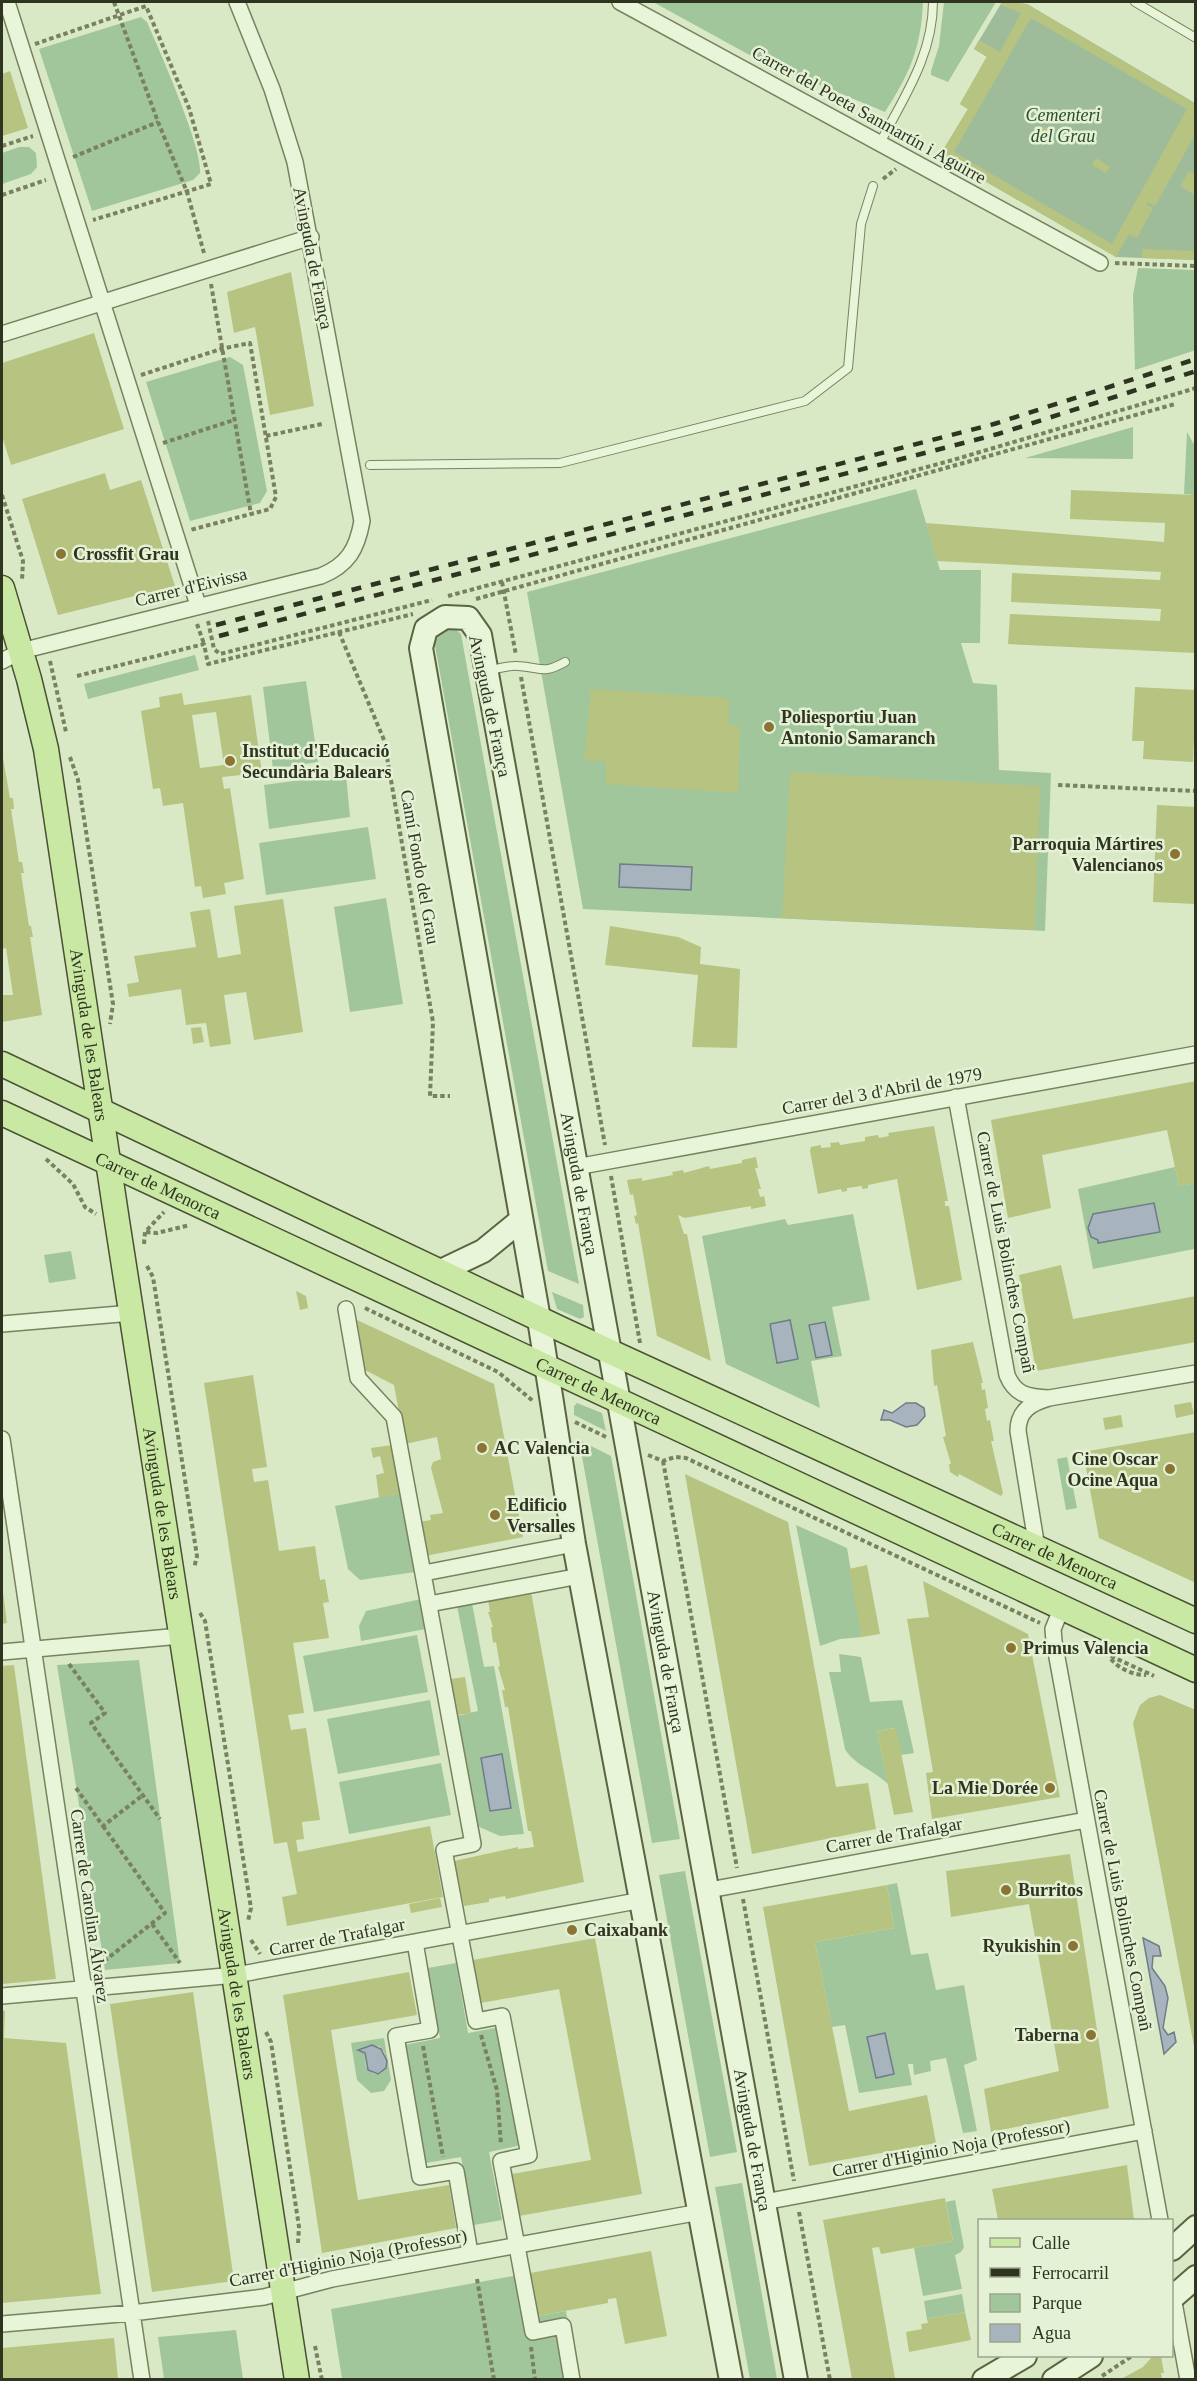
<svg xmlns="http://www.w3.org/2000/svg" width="1197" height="2381" viewBox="0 0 1197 2381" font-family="'Times New Roman',serif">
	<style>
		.green { fill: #a1c69c; fill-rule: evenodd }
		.cemetery { fill: #9ebc9a }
		.water { fill: #a7b3bd; stroke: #6f7c8a; stroke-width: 1.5 }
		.building { fill: #b7c381; fill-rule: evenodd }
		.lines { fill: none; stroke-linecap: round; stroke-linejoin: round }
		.lane-casing { stroke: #78825e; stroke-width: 10 }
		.street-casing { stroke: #78825e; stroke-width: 18 }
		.secondary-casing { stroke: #5b6441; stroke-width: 26 }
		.primary-casing { stroke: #495132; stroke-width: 27 }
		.path { stroke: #78825e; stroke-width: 4; stroke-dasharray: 4.5 3; stroke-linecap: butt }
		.lane { stroke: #e8f5d9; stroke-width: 8 }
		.street { stroke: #e8f5d9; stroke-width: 15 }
		.secondary { stroke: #e8f5d9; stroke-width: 22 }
		.primary { stroke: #c8e8a3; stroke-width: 24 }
		.rail { stroke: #2f3420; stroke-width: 4.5; stroke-dasharray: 10 10; stroke-linecap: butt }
		.poi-dot { fill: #8a7535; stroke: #e4f1d5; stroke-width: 2 }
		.labels { text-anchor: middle; stroke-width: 5; stroke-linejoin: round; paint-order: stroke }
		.street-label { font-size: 18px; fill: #2f3420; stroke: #e4f1d5 }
		.park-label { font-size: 18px; font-style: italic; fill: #294e2a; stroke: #e4f1d5 }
		.poi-label { font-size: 18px; font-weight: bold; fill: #2f3420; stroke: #e4f1d5; text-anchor: start }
	</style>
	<rect width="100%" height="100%" fill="#d9e9c6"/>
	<path class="green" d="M653,2H923C921,48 910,73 885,112L755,58Z
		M944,2H996L948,82L931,75V71L939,46Z
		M141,17L147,22C159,50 203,148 200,173L193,180L92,211L39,49Z
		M19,147H29L36,153L37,167L31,174L2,184V153Z
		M1138,268L1195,270L1196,350L1135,370L1133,295Z
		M230,357L243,365L267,491L260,503L190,521L146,382Z
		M1133,427V459L1025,458Z
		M1187,432L1195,446V495L1184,494Z
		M916,489L940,570H981L980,643H961L973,683L997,685L999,770L1051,773L1045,931L583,909L527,592Z
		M444,625L453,627L461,634L579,1284L548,1271L434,640L437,632Z
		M195,655L199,670L88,699L84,684Z
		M306,681L318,762L273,769L263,687Z
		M346,774L350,817L269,829L264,785Z
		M368,827L376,879L266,895L259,843Z
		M386,898L403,1004L350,1012L334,907Z
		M1175,1167L1179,1186L1195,1183L1194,1249L1093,1269L1078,1189Z
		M853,1214L870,1300L832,1307L842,1356L811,1361L820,1408L726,1364L702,1236L785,1219L788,1225Z
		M71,1251L76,1279L49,1283L44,1255Z
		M552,1292L583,1305L584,1317L580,1319L557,1309Z
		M577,1403L602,1413L606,1431L574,1415V1406Z
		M579,1440L611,1456L680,1839L652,1843Z
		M1067,1457L1077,1508L1066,1510L1057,1459Z
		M401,1493L415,1572L360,1580L348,1569L335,1506Z
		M796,1525L847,1548L862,1637L840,1639L820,1646Z
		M421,1599L426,1629L361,1641L359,1626L366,1611Z
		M472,1603L484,1667L494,1666L524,1834L500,1836L477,1826L457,1716L478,1711L457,1606Z
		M417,1635L428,1692L314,1712L303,1656Z
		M839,1654L861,1657L870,1702L902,1700L914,1753L901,1755L895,1728L877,1731L888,1784C876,1772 853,1764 845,1749L829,1672H841Z
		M139,1660L180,1963L105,1970L57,1665Z
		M430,1700L440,1755L338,1774L327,1719Z
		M441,1763L451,1815L349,1834L339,1782Z
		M685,1871L737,2152L710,2157L659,1875Z
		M897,1883L911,1955L928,1953L936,1990L964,1985L977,2060L964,2065L977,2131L963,2133L946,2058L930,2061L931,2071L914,2075L913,2064H908L912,2085L859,2093L845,2025L832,2027L815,1942L894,1928L887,1885Z
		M456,1963L468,2033L500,2027L522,2145L489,2152L502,2220L474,2225L461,2157L426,2163L404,2045L440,2038L428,1968Z
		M384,2038L391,2080L384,2091L371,2093L357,2080L351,2043ZM379,2046L384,2052L387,2064L381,2073L374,2074L366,2067L364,2052Z
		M742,2183L777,2379H750L715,2187Z
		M955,2200L964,2247L961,2252L955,2255L962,2289L923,2296L914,2248L953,2241L946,2202Z
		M530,2273L538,2316L566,2311L578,2379H342L331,2309Z
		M962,2294L965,2312L927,2319L924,2301Z
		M236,2330L243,2379H164L158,2337Z"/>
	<path class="cemetery" d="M1002,2L1027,4L1195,103V260L1116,257L940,155L968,109L960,104L987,57L974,49Z"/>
	<path class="water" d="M620,864L692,867L691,890L619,887Z
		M1154,1203L1160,1232L1098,1243V1240L1091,1237L1088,1228L1093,1214Z
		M790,1320L798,1359L777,1363L770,1324Z
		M825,1322L832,1355L816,1358L809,1325Z
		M906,1403H916L924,1408L925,1416L917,1425L906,1427L890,1420H881L884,1410L892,1413Z
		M502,1754L511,1808L490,1811L481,1758Z
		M1143,1938L1159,1946L1161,1956H1153L1152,1968L1165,1986L1168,1998L1163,2028L1168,2035L1174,2032L1176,2042L1164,2054Z
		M885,2033L894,2074L876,2078L867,2037Z
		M372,2045L381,2049L387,2061L386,2068L378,2074L368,2070L365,2053L358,2050Z"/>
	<path class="building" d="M1002,2L1027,4L1196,104V133L1155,206L1147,202L1146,204L1153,208L1137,238L1129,234L1116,257L940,155L968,109L960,104L987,56L974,49L979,40L1000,52L1021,13L1000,5ZM1031,18L1187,109L1112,244L954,152Z
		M10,71L28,128L2,136V74Z
		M1043,126L1054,133L1051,139L1039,132Z
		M1096,158L1110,167L1106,173L1092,165Z
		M1189,171L1196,175V196L1180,186Z
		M1142,249L1196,251V260L1142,258Z
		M291,272L314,406L270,415L255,327L234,333L227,292Z
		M94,333L124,429L11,465L2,436V363Z
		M105,473L110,490L141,480L175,586L58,615L22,499Z
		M1071,490L1196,495V653L1008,644L1010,614L1160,621L1161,609L1011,602L1012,573L1160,580L1161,572L937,561L926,523L1164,542L1165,523L1070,519Z
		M1135,687L1196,690L1193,762L1143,759L1144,741H1132Z
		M591,689L729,698V725L740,726L738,793L606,784V761H584Z
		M182,693L184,705L251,695L262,773L222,777L224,789L230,788L244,879L224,883L226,894L203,898L201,886L195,887L183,803L163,806L160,788L153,789L141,711L160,707L159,697ZM216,712L224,765L200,768L192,715Z
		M2,752L10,798H13L14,809H11L19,862H22L24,873H21L29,926H31L32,932L33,937H30L42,1015L2,1022V995H13L6,948L2,949Z
		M790,772L1040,786L1035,930L782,918Z
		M1157,805L1196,807V904L1153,902Z
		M283,899L303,1032L254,1040L246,992L224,995L231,1044L210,1047L206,1023L186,1025L181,989L129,997L127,984L139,982L134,956L196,947L190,912L210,909L218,958L241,954L234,906Z
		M610,926L678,937L701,947L700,964L740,969L737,1048L692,1047L698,975L605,965Z
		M201,1027L204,1042L193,1044L191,1028Z
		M1196,1081V1183L1179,1186L1167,1130L1042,1155L1051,1208L1008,1218L991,1120Z
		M934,1126L948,1201H945V1206H949L962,1280L917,1290L897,1179L868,1185V1188L862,1189V1186L847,1188V1191L842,1192L841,1189L818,1194L810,1151L811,1147L821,1145V1148L831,1147L830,1143L839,1142L840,1145L865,1141V1137L878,1135L879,1138L889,1136L888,1133Z
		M756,1157L758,1168H755L761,1189H758L760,1197L764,1196L766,1206L751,1209V1206L685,1218L678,1215L684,1234H687L711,1361L657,1336L638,1223L636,1224L634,1216L637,1215L633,1194L630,1195L627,1180L642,1178V1181L673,1175L672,1172L683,1170L684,1173L709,1166L710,1169L742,1163V1160Z
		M1061,1265L1073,1319L1196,1296V1342L1036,1371L1019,1275Z
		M296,1291L306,1296L308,1308L300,1310Z
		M357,1320L494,1384L523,1537L425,1556L419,1522L431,1520L430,1515L443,1513L431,1468L433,1462L441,1459L437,1437L405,1444L394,1385L365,1370Z
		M973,1342L983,1383H981L982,1390L985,1389L988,1408L985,1409L987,1421L990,1420L994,1441H991L1003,1493L1001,1496L959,1474L958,1477L950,1472L949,1464H951L943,1437L946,1436L937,1385L934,1386L931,1350Z
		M253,1375L267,1467L252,1469L254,1482L268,1480L279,1551L315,1546L320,1580L325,1579L329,1602L323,1603L329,1638L293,1643L304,1713L288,1715L291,1730L306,1728L320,1820L302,1822L304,1839L296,1840L298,1852L430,1826L443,1897L287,1926L282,1897L297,1894L287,1842L274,1844L204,1383Z
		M1191,1402L1194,1414L1176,1418L1174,1405Z
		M1121,1415L1123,1427L1105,1430L1103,1418Z
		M1196,1432L1195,1542L1196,1583L1099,1538L1083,1452Z
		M392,1445L401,1493L379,1498L376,1475L384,1473L380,1456L373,1458L371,1448Z
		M685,1474L788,1522L836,1787L868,1783L876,1829L752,1854Z
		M867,1565L880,1634L862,1637L849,1569Z
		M923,1581L1028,1634L1060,1797L932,1819L926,1773L933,1772L907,1619L929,1617Z
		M2,1592H3L7,1623L2,1624Z
		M531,1592L584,1882L506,1899L505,1896L489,1899V1902L464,1906L454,1861L518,1847V1849L534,1847L531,1831H528L508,1707H505L502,1690H505L498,1667L500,1666L496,1642L493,1643L491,1627H493L488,1612H490L488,1600Z
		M14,1665L56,1979L2,1984V1666Z
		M465,1677L471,1713L457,1715L450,1679Z
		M1160,1695L1196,1710V2057L1133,1723L1140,1705L1149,1698Z
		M896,1728L913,1812L894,1815L877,1731Z
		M1070,1854L1109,2108L991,2132L984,2089L1059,2071L1029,1904L951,1917L946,1871Z
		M887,1885L894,1928L815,1942L849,2111L927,2095L936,2143L809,2166L763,1907Z
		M440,1898L442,1907L411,1913L409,1904Z
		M595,1938L642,2194L519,2216L512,2174L591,2160L559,1989L481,2003L473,1960Z
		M409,1972L417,2015L331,2030L358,2200L449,2185L456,2228L322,2253L283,1995Z
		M193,1992L234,2281L152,2292L110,2004Z
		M2,2010L5,2011L4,2038L66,2043L101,2294L2,2303Z
		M1127,2165L1134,2220H998L992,2189Z
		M945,2198L953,2241L881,2254L879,2247L872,2248L895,2378L852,2379L823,2220Z
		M651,2251L667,2336L625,2344L616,2298L608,2299V2303L538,2316L530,2273Z
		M965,2312L971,2340L909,2352L906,2332L922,2329L921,2324L928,2323L927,2319Z
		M114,2338L118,2379H2V2348Z
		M1161,2356L1164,2373H1161L1162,2379H1121L1143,2367L1151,2358Z"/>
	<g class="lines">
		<g class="lane-casing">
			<path id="lane" d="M1135,2L1196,38
				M880,143C904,97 933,55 933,2
				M370,465L560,463L805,401L848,368L861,224L873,186
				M489,670C498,669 509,665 518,666C541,667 542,675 565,662"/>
		</g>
		<g class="street-casing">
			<path id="street" d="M7,2L198,605
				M620,2L1100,263
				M2,334L311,237
				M2,661L21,651L321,576C348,565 357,549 362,521L295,162L272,89L237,2
				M956,1097L1007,1375C1015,1395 1028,1397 1049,1398
				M576,1167L1196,1054
				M346,1309L358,1378L394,1417L473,1844L444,1850L476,2021L502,2016L529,2155L501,2161L533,2332L563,2326L572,2380
				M2,1324L132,1313
				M2,1439L142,2380
				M1037,1548L1018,1431C1018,1411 1031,1403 1049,1398L1196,1373
				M424,1573L574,1544
				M429,1604L580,1576
				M1062,1607L1053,1629L1054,1641L1160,2220
				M2,1652L181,1636
				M709,1890L1086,1820
				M415,1942L430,2030L396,2036L420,2177L456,2171L470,2253
				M2,1996L236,1975L642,1900
				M764,2202L1144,2131
				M1172,2291L1188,2380
				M2,2324L132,2313L264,2297L332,2279L700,2212"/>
		</g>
		<g class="secondary-casing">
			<g id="secondary">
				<path d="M439,1272L483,1251L521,1220"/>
				<path d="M1172,2249L1196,2227"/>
				<path d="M1172,2298L1196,2277"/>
				<path id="s1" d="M731,2380L574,1544L539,1319L421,648L426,629L445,617L468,618L480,635L796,2380"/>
				<path d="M984,2380L1025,2356"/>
				<path d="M1054,2380L1091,2356"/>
			</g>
		</g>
		<g class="primary-casing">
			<g id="primary">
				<path id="s2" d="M2,588L29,679L46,749L117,1221L297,2380"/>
				<path id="s3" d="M2,1064L565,1331L1196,1621"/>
				<path id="s4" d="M2,1113L1196,1670"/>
			</g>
		</g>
		<path class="path" d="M114,2L158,122L187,192L204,253
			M35,44L146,6L189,108L211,184L93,220
			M2,146L33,136
			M73,157L158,122
			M883,179L896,169
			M2,195L46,180
			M1115,263L1196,266
			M211,284L251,514
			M141,375L221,349L250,343L276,497L270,509L190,530
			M266,436L322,424
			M163,443L234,420
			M2,495L23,561L22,581
			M502,582L516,655
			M448,596L953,460L1196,388
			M476,599L1175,404
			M208,621L214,649L220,654L432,600
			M197,624L204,644
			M339,632L384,740L433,1022L430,1096H450
			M50,661L66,732
			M77,676L204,644L208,664L413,614
			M521,677L605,1145
			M70,757L78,780L113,1004L110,1024
			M1058,785L1196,791
			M46,1159L73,1184L85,1207L96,1214
			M611,1176L640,1343
			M146,1232L157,1233L190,1225
			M144,1244L145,1232L164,1212
			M147,1266L153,1277L197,1556L194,1568
			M365,1308L498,1372L533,1401
			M575,1422L606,1437
			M648,1455L663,1461L675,1457L686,1458L1040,1623
			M663,1461L737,1868
			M200,1613L205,1621L251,1908L248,1921
			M1104,1653L1154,1676
			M1111,1659C1119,1669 1133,1675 1146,1675
			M69,1664L105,1713L91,1723L160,1819
			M76,1788L103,1826L143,1795
			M103,1826L165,1913L103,1962
			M743,1899L794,2181
			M152,1924L180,1963
			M251,1940L260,1954
			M266,2032L271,2042L299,2227L298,2243
			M481,2035L497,2090L501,2145
			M423,2046L443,2157
			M799,2212L830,2380
			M477,2279L494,2380
			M315,2346L322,2380
			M531,2347L535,2380
			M1102,2376L1132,2356"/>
		<use href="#lane" class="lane"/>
		<use href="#street" class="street"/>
		<use href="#secondary" class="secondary"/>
		<use href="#primary" class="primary"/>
		<path class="rail" d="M216,625L994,424L1196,359
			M219,636L998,434L1196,371"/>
	</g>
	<g class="poi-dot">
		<circle cx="61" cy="554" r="6"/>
		<circle cx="769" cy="727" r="6"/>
		<circle cx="230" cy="761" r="6"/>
		<circle cx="1175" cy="854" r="6"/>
		<circle cx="482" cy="1448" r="6"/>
		<circle cx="1170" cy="1469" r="6"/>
		<circle cx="495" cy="1515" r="6"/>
		<circle cx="1011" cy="1648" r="6"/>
		<circle cx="1050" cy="1788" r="6"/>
		<circle cx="1006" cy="1890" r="6"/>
		<circle cx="572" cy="1930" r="6"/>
		<circle cx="1073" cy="1946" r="6"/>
		<circle cx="1091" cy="2035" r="6"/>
	</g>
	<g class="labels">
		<g class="street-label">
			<text transform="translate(869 115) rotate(29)" y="6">Carrer del Poeta Sanmartín i Aguirre</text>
			<text transform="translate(313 258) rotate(79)" y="6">Avinguda de França</text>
			<text transform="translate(191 587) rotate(-14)" y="6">Carrer d'Eivissa</text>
			<text transform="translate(490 706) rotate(78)" y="6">Avinguda de França</text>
			<text transform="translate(420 867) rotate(80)" y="6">Camí Fondo del Grau</text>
			<text dy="6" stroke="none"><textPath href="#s2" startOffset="456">Avinguda de les Balears</textPath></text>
			<text transform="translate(882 1091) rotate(-10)" y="6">Carrer del 3 d'Abril de 1979</text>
			<text dy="6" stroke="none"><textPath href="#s1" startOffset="2403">Avinguda de França</textPath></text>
			<text dy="6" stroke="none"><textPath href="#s4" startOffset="172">Carrer de Menorca</textPath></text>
			<text transform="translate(1006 1252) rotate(79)" y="6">Carrer de Luis Bolinches Compañ</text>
			<text dy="6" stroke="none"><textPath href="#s4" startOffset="658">Carrer de Menorca</textPath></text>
			<text dy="6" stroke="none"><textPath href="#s2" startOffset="940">Avinguda de les Balears</textPath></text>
			<text dy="6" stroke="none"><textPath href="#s3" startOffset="1162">Carrer de Menorca</textPath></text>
			<text dy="6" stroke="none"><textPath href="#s1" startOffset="2889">Avinguda de França</textPath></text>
			<text transform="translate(894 1835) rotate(-10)" y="6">Carrer de Trafalgar</text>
			<text transform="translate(90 1906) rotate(82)" y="6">Carrer de Carolina Álvarez</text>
			<text transform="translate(1123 1910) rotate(79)" y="6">Carrer de Luis Bolinches Compañ</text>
			<text transform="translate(337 1937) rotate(-11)" y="6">Carrer de Trafalgar</text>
			<text dy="6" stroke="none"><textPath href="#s2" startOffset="1426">Avinguda de les Balears</textPath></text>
			<text dy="6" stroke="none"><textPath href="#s1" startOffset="3375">Avinguda de França</textPath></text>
			<text transform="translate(951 2148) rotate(-11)" y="6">Carrer d'Higinio Noja (Professor)</text>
			<text transform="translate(348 2258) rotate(-11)" y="6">Carrer d'Higinio Noja (Professor)</text>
		</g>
		<g class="park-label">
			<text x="1063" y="121">Cementeri<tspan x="1063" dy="21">del Grau</tspan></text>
		</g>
		<g class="poi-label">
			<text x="73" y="560">Crossfit Grau</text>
			<text x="781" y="723">Poliesportiu Juan<tspan x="781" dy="21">Antonio Samaranch</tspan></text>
			<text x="242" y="757">Institut d'Educació<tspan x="242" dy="21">Secundària Balears</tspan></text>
			<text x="1163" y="850" text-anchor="end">Parroquia Mártires<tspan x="1163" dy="21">Valencianos</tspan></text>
			<text x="494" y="1454">AC Valencia</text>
			<text x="1158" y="1465" text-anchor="end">Cine Oscar<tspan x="1158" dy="21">Ocine Aqua</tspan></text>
			<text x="507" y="1511">Edificio<tspan x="507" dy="21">Versalles</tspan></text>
			<text x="1023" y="1654">Primus Valencia</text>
			<text x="1038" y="1794" text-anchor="end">La Mie Dorée</text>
			<text x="1018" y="1896">Burritos</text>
			<text x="584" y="1936">Caixabank</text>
			<text x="1061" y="1952" text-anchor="end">Ryukishin</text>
			<text x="1079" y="2041" text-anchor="end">Taberna</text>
		</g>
	</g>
	<rect width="1197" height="2381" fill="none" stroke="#2f3420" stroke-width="6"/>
	<rect x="978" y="2219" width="195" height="138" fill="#e4f1d5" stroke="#9ca58d" stroke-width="1.5"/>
	<rect x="990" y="2238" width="30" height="9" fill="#c8e8a3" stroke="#9ca58d" stroke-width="1.5"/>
	<text x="1032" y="2249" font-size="18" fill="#2f3420">Calle</text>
	<rect x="990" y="2268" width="30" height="9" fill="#2f3420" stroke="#9ca58d" stroke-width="1.5"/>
	<text x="1032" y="2279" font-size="18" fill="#2f3420">Ferrocarril</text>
	<rect x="990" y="2294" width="30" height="18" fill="#a1c69c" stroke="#9ca58d" stroke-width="1.5"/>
	<text x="1032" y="2309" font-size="18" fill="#2f3420">Parque</text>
	<rect x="990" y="2324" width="30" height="18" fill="#a7b3bd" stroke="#9ca58d" stroke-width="1.5"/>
	<text x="1032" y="2339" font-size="18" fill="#2f3420">Agua</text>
</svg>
